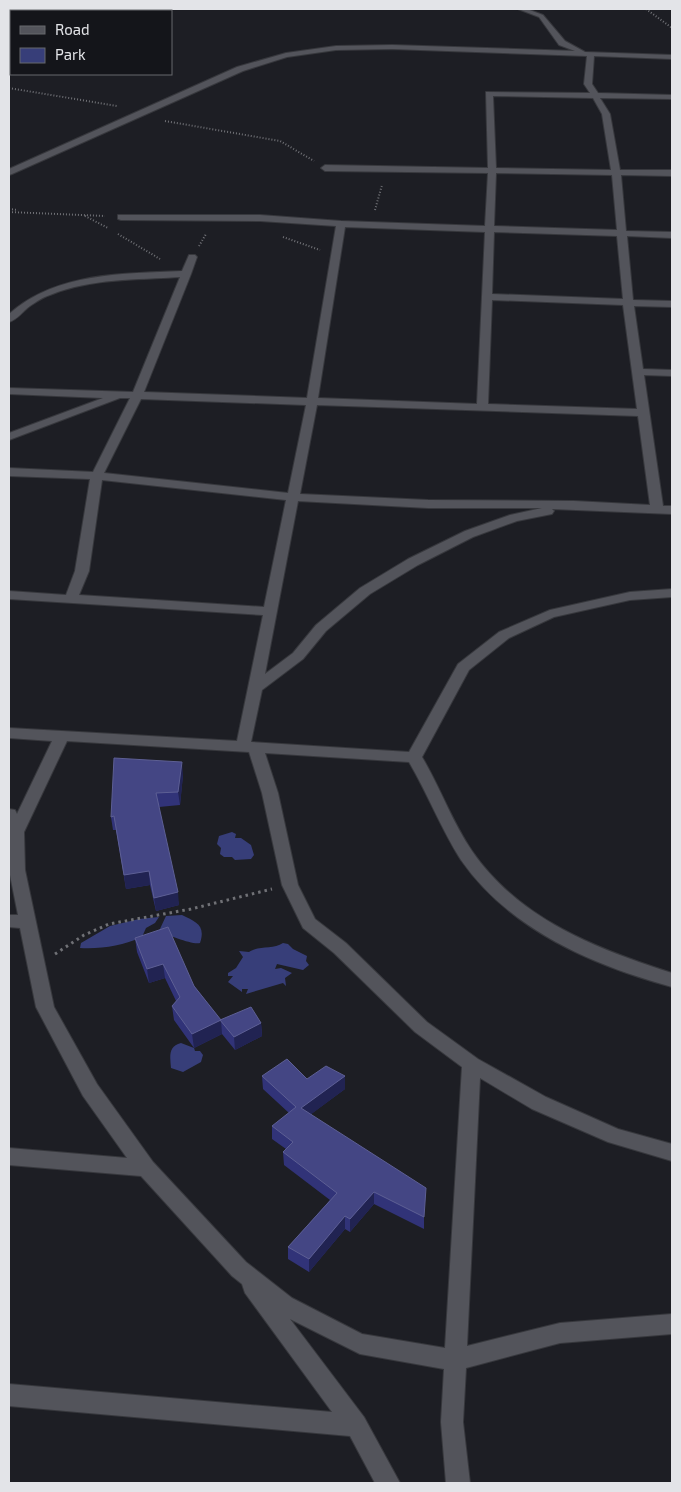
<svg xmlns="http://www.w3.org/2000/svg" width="681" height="1492" viewBox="0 0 681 1492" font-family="'Exo 2',sans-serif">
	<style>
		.green { fill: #373e79 }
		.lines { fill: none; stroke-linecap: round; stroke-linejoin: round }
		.minor-casing { stroke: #37383d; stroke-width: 2 }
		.path-far1 { stroke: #707176; stroke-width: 2; stroke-dasharray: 1 2; stroke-linecap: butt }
		.path { stroke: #707176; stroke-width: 3; stroke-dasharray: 2.5 4; stroke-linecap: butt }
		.minor { fill: #53545b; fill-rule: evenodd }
		.wall { fill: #313378 }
		.shaded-wall { fill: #212352 }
		.building { fill: #444684; stroke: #5d5f94 }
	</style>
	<rect width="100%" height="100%" fill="#1d1e24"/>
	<path class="green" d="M232,832L236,834L235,838H241L251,845L254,855L251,859L235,860L232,857H224L220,854L221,848L217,844L219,836Z
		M182,915C196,922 206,925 200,943C192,945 168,935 159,931L166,916Z
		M159,917L155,923L146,928L142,937C122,946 102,949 80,948L81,943L110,926L139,919Z
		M283,943L288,944L293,949L307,956L306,961L309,965L303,970L277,964L275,969L281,968L292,973L285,978L286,986L283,983L246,994L248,989H242V992L228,982L233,976H228V973L236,968L243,957L239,951L249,952C259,945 273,950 283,943Z
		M181,1043L194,1048L195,1051H200L203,1055L201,1062L183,1072L171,1068C170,1057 168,1046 181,1043Z"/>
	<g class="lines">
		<g class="minor-casing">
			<path id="minor" d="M518,9H527L543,15L565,41L585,52L672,55V59L594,56L592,84L598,93L672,95V99L600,98L610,114L620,170H672V176L621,175L626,231L672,232V238L627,236L633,300L672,301V307L634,306L643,369L672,370V376L644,375L663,506H672V514L552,509L554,511L552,514L517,521L473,537L418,565L370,594L326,631L303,659L262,690L251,742L409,752L458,664L499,632L550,610L630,592L672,589V597L630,600L554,617L509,638L469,670L422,757C440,787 452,822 472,851C519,919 596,949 672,973V987C592,965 510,930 461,860C441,829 428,794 409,762L265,753L278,793L298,885L315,919L346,943L427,1022L478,1059L546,1097L618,1129L672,1144V1161L608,1142L532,1109L480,1078L467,1346L560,1323L672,1314V1334L560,1343L466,1368L463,1422L470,1483H446L441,1422L444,1369L360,1354L290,1319L364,1417L400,1483H375L350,1436L9,1406V1384L332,1412L245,1293L242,1284L232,1276L141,1176L9,1165V1148L127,1158L83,1096L36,1007L20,928L9,927V915H18L9,870V809L15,810L17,814L52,741L9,738V728L237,741L263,615L9,599V591L66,595L75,571L90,479L9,476V468L93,472L130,398H120L9,440V433L103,398L9,394V388L133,392L180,277C137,280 91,278 50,295C43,297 36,302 30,306C23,311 17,320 9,322V314C56,272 123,274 182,271L189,255H195L197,257L191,274L144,392L307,398L336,226L260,221L121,220L118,219V215H260L341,221L485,226L488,173L325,171L321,168L325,165L488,168L486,92L590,93L584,84L587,56L392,49L336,50L287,57L243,71L12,174L9,175V169L237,67L286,53L336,46L392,45L575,51L559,45L539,17ZM493,96L593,98L602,114L611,170L496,168ZM496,173L612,175L617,230L494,226ZM345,227L485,232L477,404L318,398ZM494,232L617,236L623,299L492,294ZM492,300L623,305L637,409L488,404ZM141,399L306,405L288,493L104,473ZM317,405L638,416L650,505L574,501L428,500L300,494ZM102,480L286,500L264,607L79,595L89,571ZM298,501L428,508H542L510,515L465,531L408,559L360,588L316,625L293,653L265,674ZM67,741L249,752L262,793L282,885L303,928L334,953L415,1032L462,1067L445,1348L362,1334L292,1298L246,1262L153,1162L97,1084L54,1007L25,870L24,832Z"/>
		</g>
		<path class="path-far1" d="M646,9L672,28
			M9,88L117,106
			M165,121L280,141L314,161
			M9,209L18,210
			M375,210L382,185
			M9,212L105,216
			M85,216L108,228
			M118,234L160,259
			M283,237L320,250
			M199,246L206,234"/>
		<path class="path" d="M55,954L84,935L109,924L191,909L272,889"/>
		<use href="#minor" class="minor"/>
	</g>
	<path class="wall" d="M183,775L180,805L159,807L179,905L156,911L150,885L126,889L116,830H113L111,817Z
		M135,938L194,986L220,1019L261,1023L262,1036L235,1050L222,1034L194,1048L174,1020L172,1006L176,1001L165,978L149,983L137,952Z
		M262,1076L307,1079L345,1076V1089L311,1114L424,1217V1229L374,1204L350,1232L345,1229L309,1272L288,1259V1247L330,1200L284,1165L283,1152L286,1149L272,1139V1126L289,1113L263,1089Z"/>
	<path class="shaded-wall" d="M182,762L183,775L180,805L178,792Z
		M149,871L150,885L126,889L124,875Z
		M178,892L179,905L156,911L154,898Z
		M163,964L165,978L149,983L147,969Z
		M221,1020L222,1034L194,1048L192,1034Z
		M261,1023L262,1036L235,1050L234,1037Z
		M345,1076V1089L302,1121L301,1108Z
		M374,1192V1204L350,1232V1219Z
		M345,1216V1229L309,1272V1259Z"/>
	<path class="building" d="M114,758L182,762L178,792L156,793L178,892L154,898L149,871L124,875L114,816L111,817Z
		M168,927L194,986L221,1020L192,1034L172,1006L180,997L163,964L147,969L135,938Z
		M251,1007L261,1023L234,1037L220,1020Z
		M287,1059L307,1079L326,1066L345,1076L301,1108L426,1188L424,1217L374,1192L350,1219L345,1216L309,1259L288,1247L337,1193L283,1152L293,1142L272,1126L296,1107L262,1076Z"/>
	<rect width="681" height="1492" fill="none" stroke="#e3e4e8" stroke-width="20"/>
	<rect x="10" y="10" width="162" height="65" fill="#14151a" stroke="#67686c"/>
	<rect x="20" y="26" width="25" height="8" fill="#53545b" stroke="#67686c"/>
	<text x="55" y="35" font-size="15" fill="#e3e4e8">Road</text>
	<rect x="20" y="48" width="25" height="15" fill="#373e79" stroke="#67686c"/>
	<text x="55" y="60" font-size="15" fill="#e3e4e8">Park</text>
</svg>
